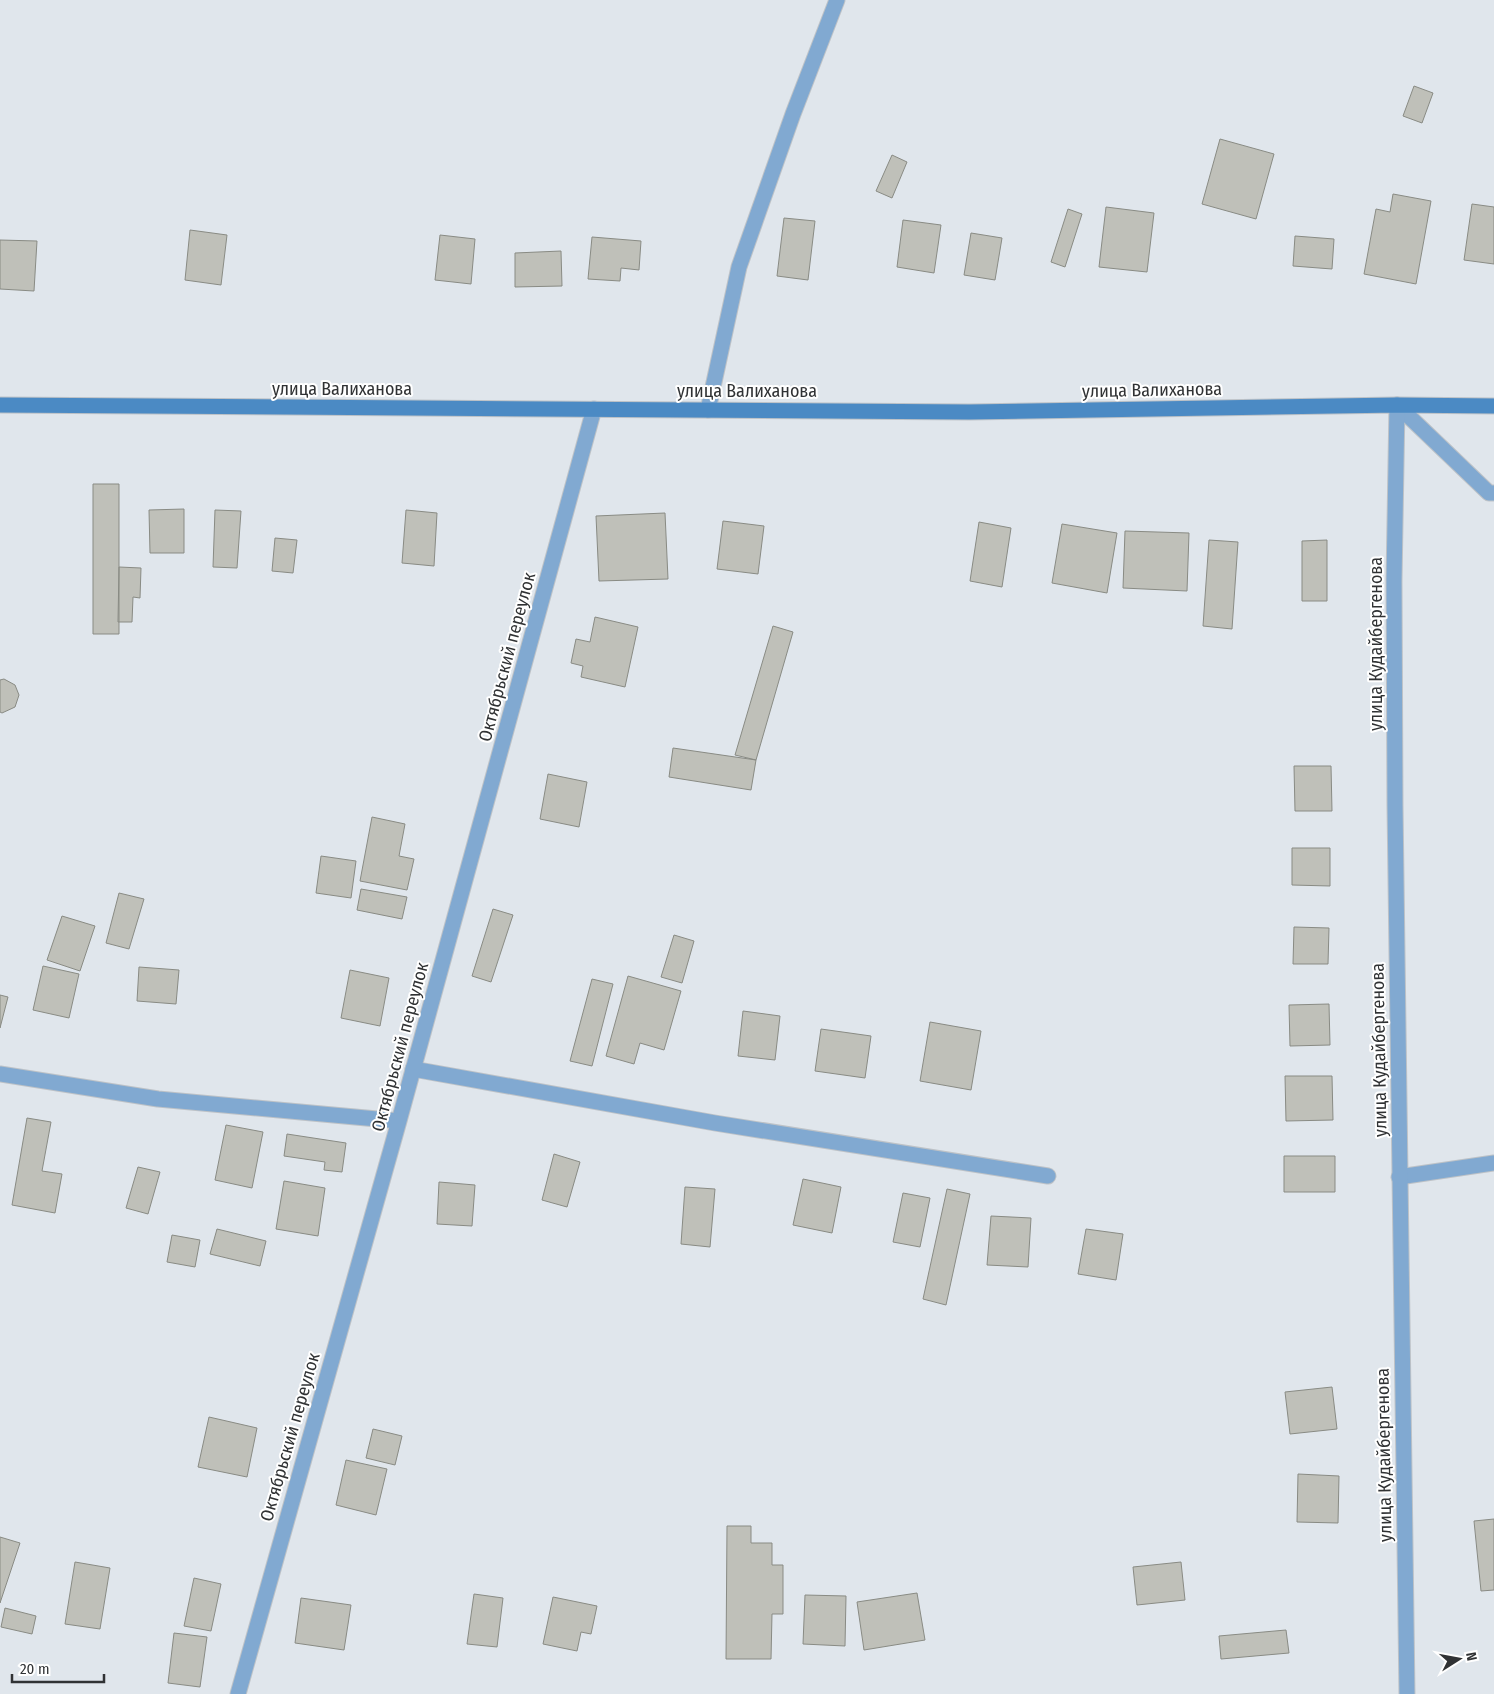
<svg xmlns="http://www.w3.org/2000/svg" width="1494" height="1694" viewBox="0 0 1494 1694" font-family="'Fira Sans Condensed',sans-serif">
	<style>
		.building { fill: #bfc0b9; stroke: #898b84 }
		.lines { fill: none; stroke-linecap: round; stroke-linejoin: round }
		.lane-casing { stroke: #bdc2c7; stroke-width: 17 }
		.street-casing { stroke: #bdc2c7; stroke-width: 17 }
		.secondary-casing { stroke: #bdc2c7; stroke-width: 17 }
		.lane { stroke: #81a9d1; stroke-width: 15 }
		.street { stroke: #81a9d1; stroke-width: 15 }
		.secondary { stroke: #4b8ac4; stroke-width: 15 }
		.labels { text-anchor: middle; stroke-width: 4; stroke-linejoin: round; paint-order: stroke }
		.street-label { font-size: 18px; fill: #303234; stroke: #fff }
	</style>
	<rect width="100%" height="100%" fill="#e0e6ec"/>
	<path class="building" d="M1414,86L1433,93L1422,123L1403,116Z
		M1220,139L1274,154L1256,219L1202,204Z
		M892,155L907,162L892,198L876,191Z
		M1393,194L1431,201L1416,284L1364,274L1376,209L1390,212Z
		M1472,204L1494,207V264L1464,260Z
		M1106,207L1154,213L1147,272L1099,267Z
		M1068,209L1082,214L1065,267L1051,262Z
		M784,218L815,221L808,280L777,276Z
		M903,220L941,225L934,273L897,267Z
		M190,230L227,235L221,285L185,280Z
		M971,233L1002,238L995,280L964,275Z
		M440,235L475,239L471,284L435,280Z
		M1295,236L1334,239L1332,269L1293,266Z
		M592,237L641,241L639,270L621,268L620,281L588,279Z
		M0,240L37,241L34,291L0,289Z
		M561,251L562,286L515,287V253Z
		M93,484H119V634H93Z
		M184,509V553H150L149,510Z
		M215,510L241,511L237,568L213,567Z
		M406,510L437,513L434,566L402,563Z
		M665,513L668,579L599,581L596,516Z
		M723,521L764,526L758,574L717,569Z
		M979,522L1011,528L1002,587L970,581Z
		M1062,524L1117,533L1107,593L1052,583Z
		M1125,531L1189,533L1187,591L1123,588Z
		M275,538L297,540L293,573L272,571Z
		M1209,540L1238,542L1232,629L1203,626Z
		M1327,540V601H1302V541Z
		M119,567L141,568L140,598L133,597L132,622H118Z
		M595,617L638,627L625,687L581,677L583,666L571,663L576,639L590,642Z
		M773,626L793,632L756,760L735,755Z
		M4,679L15,685L19,695L15,707L2,713L0,712V680Z
		M673,748L756,760L751,790L669,777Z
		M1294,766H1331L1332,811H1295Z
		M548,774L587,782L579,827L540,819Z
		M372,817L405,824L399,856L414,859L407,890L360,881Z
		M1292,848H1330V886L1292,885Z
		M321,856L356,861L351,898L316,893Z
		M361,889L407,897L402,919L357,910Z
		M119,893L144,899L129,949L106,943Z
		M493,909L513,915L491,982L472,976Z
		M62,916L95,926L80,971L47,960Z
		M1294,927L1329,928L1328,964H1293Z
		M674,935L694,941L682,983L661,977Z
		M43,966L79,974L69,1018L33,1010Z
		M139,967L179,970L176,1004L137,1001Z
		M350,970L389,978L380,1026L341,1018Z
		M628,976L681,991L664,1050L640,1043L634,1064L606,1056Z
		M592,979L613,984L592,1066L570,1061Z
		M0,995L8,997L0,1028Z
		M1329,1004L1330,1045L1290,1046L1289,1005Z
		M743,1011L780,1016L775,1060L738,1056Z
		M930,1022L981,1031L971,1090L920,1081Z
		M821,1029L871,1036L865,1078L815,1071Z
		M1285,1076H1332L1333,1120L1286,1121Z
		M27,1118L51,1122L42,1171L62,1174L55,1213L12,1205Z
		M226,1125L263,1132L252,1188L215,1180Z
		M287,1134L346,1143L342,1172L324,1170L325,1162L284,1156Z
		M554,1154L580,1162L567,1207L542,1200Z
		M1284,1156H1335V1192H1284Z
		M138,1167L160,1172L148,1214L126,1208Z
		M803,1179L841,1187L832,1233L793,1225Z
		M284,1181L325,1188L318,1236L276,1229Z
		M439,1182L475,1185L472,1226L437,1224Z
		M685,1187L715,1189L710,1247L681,1244Z
		M947,1189L970,1194L946,1305L923,1299Z
		M903,1193L930,1198L920,1247L893,1242Z
		M991,1216L1031,1218L1028,1267L987,1265Z
		M217,1229L266,1241L260,1266L210,1254Z
		M1086,1229L1123,1234L1116,1280L1078,1274Z
		M172,1235L200,1240L195,1267L167,1262Z
		M1332,1387L1337,1429L1290,1434L1285,1392Z
		M209,1417L257,1428L247,1477L198,1467Z
		M373,1429L402,1436L395,1465L366,1458Z
		M346,1460L387,1469L376,1515L336,1505Z
		M1298,1474L1339,1476L1338,1523L1297,1522Z
		M1494,1519V1590L1481,1591L1474,1521Z
		M727,1526H751V1543H772V1565H783V1614H772L771,1659H726Z
		M0,1537L20,1543L0,1603Z
		M75,1562L110,1568L100,1629L65,1624Z
		M1181,1562L1185,1600L1137,1605L1133,1567Z
		M194,1578L221,1584L211,1631L184,1626Z
		M917,1593L925,1640L864,1650L857,1602Z
		M474,1594L503,1598L497,1647L467,1644Z
		M805,1595L846,1596L845,1646L803,1644Z
		M553,1597L597,1606L591,1634L581,1632L577,1651L543,1644Z
		M301,1598L351,1605L344,1650L295,1643Z
		M5,1608L36,1616L32,1634L1,1627Z
		M1286,1630L1289,1653L1221,1659L1219,1636Z
		M174,1633L207,1637L200,1687L168,1683Z"/>
	<g class="lines">
		<g class="lane-casing">
			<path id="lane" d="M1397,405L1489,493H1494
				M413,1069L715,1123L1048,1176
				M1399,1177L1494,1163"/>
		</g>
		<g class="street-casing">
			<path id="street" d="M1397,405L1394,581L1395,805L1407,1694
				M708,410L739,267L793,114L837,0
				M0,1074L158,1099L399,1121
				M238,1694L399,1121L594,409"/>
		</g>
		<g class="secondary-casing">
			<path id="secondary" d="M0,405L969,412L1397,405L1494,406"/>
		</g>
		<use href="#lane" class="lane"/>
		<use href="#street" class="street"/>
		<use href="#secondary" class="secondary"/>
	</g>
	<g class="labels">
		<g class="street-label">
			<text x="342" y="395">улица Валиханова</text>
			<text transform="translate(1152 390) rotate(-1)" y="6">улица Валиханова</text>
			<text x="747" y="397">улица Валиханова</text>
			<text transform="translate(1376 644) rotate(-90)" y="6">улица Кудайбергенова</text>
			<text transform="translate(507 657) rotate(-75)" y="6">Октябрьский переулок</text>
			<text transform="translate(400 1047) rotate(-75)" y="6">Октябрьский переулок</text>
			<text transform="translate(1379 1050) rotate(-91)" y="6">улица Кудайбергенова</text>
			<text transform="translate(290 1437) rotate(-74)" y="6">Октябрьский переулок</text>
			<text transform="translate(1384 1455) rotate(-91)" y="6">улица Кудайбергенова</text>
		</g>
	</g>
	<g transform="translate(1459 1659) rotate(79)" stroke="#ffffff" stroke-width="4" paint-order="stroke">
	<path d="M0-4L9 19L0 12L-9 19Z" fill="#303234"/>
	<text y="-8" font-size="14" font-weight="bold" text-anchor="middle" fill="#303234">N</text>
	</g>
	<path d="M12 1674v8h92v-8" fill="none" stroke="#303234" stroke-width="2.5"/>
	<text x="20" y="1674" font-size="15" fill="#303234" stroke="#ffffff" stroke-width="4" paint-order="stroke">20 m</text>
</svg>
